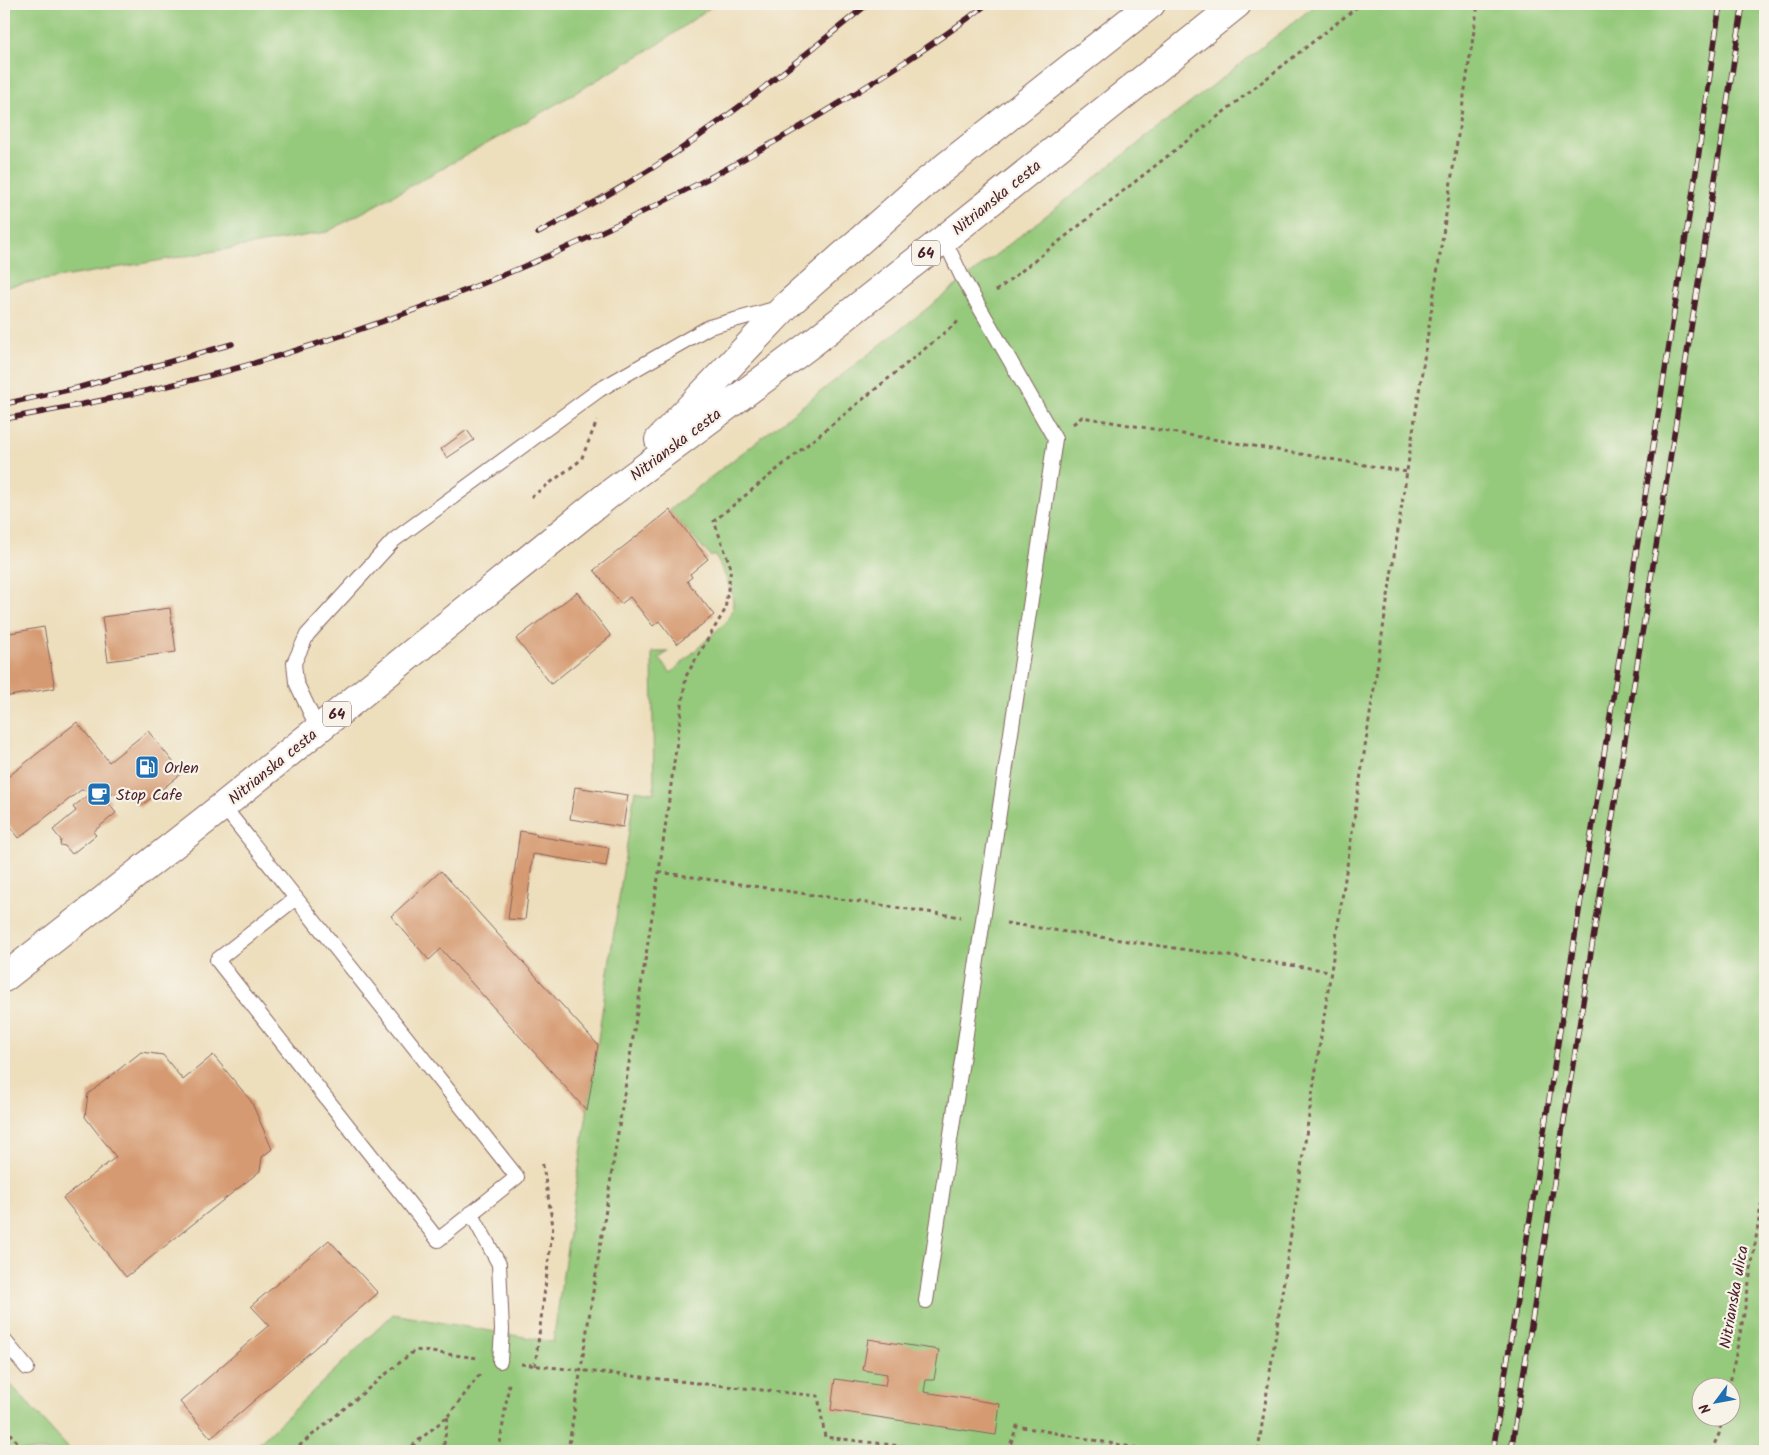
<svg xmlns="http://www.w3.org/2000/svg" width="1769" height="1455" viewBox="0 0 1769 1455" font-family="Kalam,sans-serif">
	<style>
		.green { fill: #95c97b; stroke: #707453; fill-rule: evenodd }
		.building { fill: #d59a71 }
		.lines { fill: none; stroke-linecap: round; stroke-linejoin: round }
		.lane-casing { stroke: #83625e; stroke-width: 16 }
		.primary-casing { stroke: #83625e; stroke-width: 30 }
		.path { stroke: #83625e; stroke-width: 3; stroke-dasharray: 4 4; stroke-linecap: butt }
		.lane { stroke: #fff; stroke-width: 14 }
		.primary { stroke: #fff; stroke-width: 28 }
		.rail-casing { stroke: #4a1f2b; stroke-width: 5.5 }
		.rail { stroke: #f7f3e8; stroke-width: 4; stroke-dasharray: 11; stroke-linecap: butt }
		.labels { text-anchor: middle; stroke-width: 4.5; stroke-linejoin: round; paint-order: stroke }
		.shield { fill: #f7f3e8; stroke: #7e5f64; stroke-width: 1 }
		.shield-label { font-size: 15px; font-weight: bold; fill: #4a1f2b }
		.street-label { font-size: 16px; fill: #4a1f2b; stroke: #f7f3e8 }
		.poi-label { font-size: 16px; fill: #4a1f2b; stroke: #f7f3e8; text-anchor: start }
	</style>
	<rect width="100%" height="100%" fill="#f7f3e8"/>
	<filter id="ink" filterUnits="userSpaceOnUse"><feTurbulence type="fractalNoise" baseFrequency=".02" numOctaves="2"/><feDisplacementMap in="SourceGraphic" scale="10" xChannelSelector="R" yChannelSelector="G"/><feConvolveMatrix kernelMatrix="1 2 1 2 8 2 1 2 1" color-interpolation-filters="sRGB"/></filter>
	<filter id="wash" filterUnits="userSpaceOnUse"><feTurbulence type="fractalNoise" baseFrequency=".0096" numOctaves="4" result="noise"/><feDisplacementMap in="SourceGraphic" scale="20" xChannelSelector="R" yChannelSelector="G"/><feGaussianBlur stdDeviation="1.12" result="paint"/><feColorMatrix in="noise" values="0 0 0 0 0 0 0 0 0 0 0 0 0 0 0 0 0 1.4 0 .05"/><feComposite in="paint" operator="in"/></filter>
	<g filter="url(#wash)">
		<rect width="100%" height="100%" fill="#eddebc"/>
		<path class="green" d="M4,4H715L659,44L508,132L327,232L4,287Z
			M1317,4H1765V1451H251L393,1314L553,1342L635,790L654,793L652,652H668L659,658L671,673L726,622C728,619 731,615 732,612C737,593 722,571 715,555L711,557L669,510ZM1702,1388H1732V1418H1702Z
			M4,1377L71,1451H4Z"/>
		<g id="blocks">
			<path class="building" d="M467,430L474,440L447,458L441,449Z
				M670,510L708,559L690,574L692,577L687,581L714,615L677,644L659,621L653,626L630,597L621,604L594,570Z
				M577,592L611,636L551,684L516,639Z
				M170,608L176,652L108,661L102,617Z
				M44,627L55,688L4,697V634Z
				M77,722L109,762L148,731L182,773L140,807L131,795L100,792L111,800L109,804L116,813L93,832L96,835L72,854L65,846L60,845L61,840L53,830L76,811L73,807L93,791L81,790L19,838L4,819V780Z
				M575,787L628,795L623,827L570,819Z
				M520,831L537,834L536,836L609,848L606,866L533,854L525,920L508,919Z
				M441,871L598,1045L587,1111L441,949L429,960L391,916Z
				M141,1052L163,1055L183,1080L213,1055L251,1101L272,1149L262,1157L260,1171L126,1277L63,1198L116,1157L85,1117L88,1094Z
				M329,1240L378,1293L211,1438L180,1402L269,1325L251,1306Z
				M868,1339L939,1350L934,1380H926L924,1392L1000,1404L996,1435L831,1410L835,1379L885,1386L887,1374L863,1370Z"/>
		</g>
	</g>
	<g filter="url(#ink)">
		<use href="#blocks" fill-opacity="0" stroke="#83625e" stroke-width="1"/>
		<g class="lines">
			<g class="lane-casing">
				<path id="lane" d="M318,729L296,682L294,663L307,635L394,540L599,390L709,327L778,308
					M223,806L517,1177L438,1240L217,960L296,898
					M471,1213L499,1264L502,1330L500,1361
					M926,1301L1055,439L961,275L944,239
					M4,1340L27,1368"/>
			</g>
			<g class="primary-casing">
				<path id="primary" d="M659,440L786,306L925,183L1151,4
					M4,978L223,806L608,495L812,343L944,239L1237,4"/>
			</g>
			<path class="path" d="M996,291L1361,4
				M1073,424L1082,417L1407,472
				M531,497L581,460L597,421
				M659,872L961,917
				M1006,923L1330,971
				M521,1364L818,1396L825,1437L943,1451
				M535,1366L553,1226L542,1160
				M1729,1388L1744,1314L1765,1181
				M448,1416L481,1373
				M4,1427L25,1451
				M293,1451L415,1350L478,1358
				M406,1451L448,1416L443,1451
				M499,1451L509,1383
				M568,1451L659,872L686,676L725,610L731,568L714,521L960,320
				M1008,1451L1017,1426L1153,1451
				M1258,1451L1478,4
				M1711,1451L1719,1434L1722,1418"/>
			<use href="#lane" class="lane"/>
			<use href="#primary" class="primary"/>
			<g class="rail-casing">
				<path id="rail" d="M538,233C579,211 619,190 657,165C731,117 799,59 868,4
					M4,404L77,388L232,344
					M4,419C83,405 164,389 241,367C444,308 640,224 820,115C877,80 934,45 987,4
					M1493,1451L1659,409L1698,159L1720,4
					M1511,1451L1743,4"/>
			</g>
			<use href="#rail" class="rail"/>
		</g>
	</g>
	<defs>
		<g id="fuel-square" transform="scale(1.25)"><rect x="-9" y="-9" width="18" height="18" rx="4" fill="#1f6fb2" stroke="#f7f3e8"/><path d="M-5.5-6h7V0h2V4h1.3V-2.5L3-4.5l.8-.8L6-3V5H2.5V1h-1V6h-7ZM-4.2-4.7v3.2H.2V-4.7Z" fill="#fff"/></g>
		<g id="cafe-square" transform="scale(1.25)"><rect x="-9" y="-9" width="18" height="18" rx="4" fill="#1f6fb2" stroke="#f7f3e8"/><path d="M-5.5-4.5H6V0H3Q3 3.5 0 3.5H-2.5Q-5.5 3.5-5.5 0ZM3-3.2v2h1.7v-2ZM-6 4.5H4V6H-6Z" fill="#fff"/></g>
	</defs>
	<g fill-rule="evenodd">
		<use href="#fuel-square" x="147" y="767"/>
		<use href="#cafe-square" x="99" y="794"/>
	</g>
	<g class="labels">
		<g class="shield">
			<rect x="912" y="240.5" width="28" height="25" rx="4"/>
			<rect x="323" y="701.5" width="28" height="25" rx="4"/>
		</g>
		<g class="shield-label">
			<text x="926" y="258">64</text>
			<text x="337" y="719">64</text>
		</g>
		<g class="street-label">
			<text transform="translate(996 197) rotate(-39)" y="6">Nitrianska cesta</text>
			<text transform="translate(675 444) rotate(-37)" y="6">Nitrianska cesta</text>
			<text transform="translate(272 766) rotate(-39)" y="6">Nitrianska cesta</text>
			<text transform="translate(1733 1297) rotate(-80)" y="6">Nitrianska ulica</text>
		</g>
		<g class="poi-label">
			<text x="164" y="773">Orlen</text>
			<text x="116" y="800">Stop Cafe</text>
		</g>
	</g>
	<rect width="1769" height="1455" fill="none" stroke="#f7f3e8" stroke-width="20"/>
	<g transform="translate(1716 1402) rotate(238)"><circle r="24" fill="#f7f3e8" stroke="#b29e9c"/>
	<path d="M0-4L9 19L0 12L-9 19Z" fill="#1f6fb2"/>
	<text y="-8" font-size="14" font-weight="bold" text-anchor="middle" fill="#4a1f2b">N</text>
	</g>
</svg>
